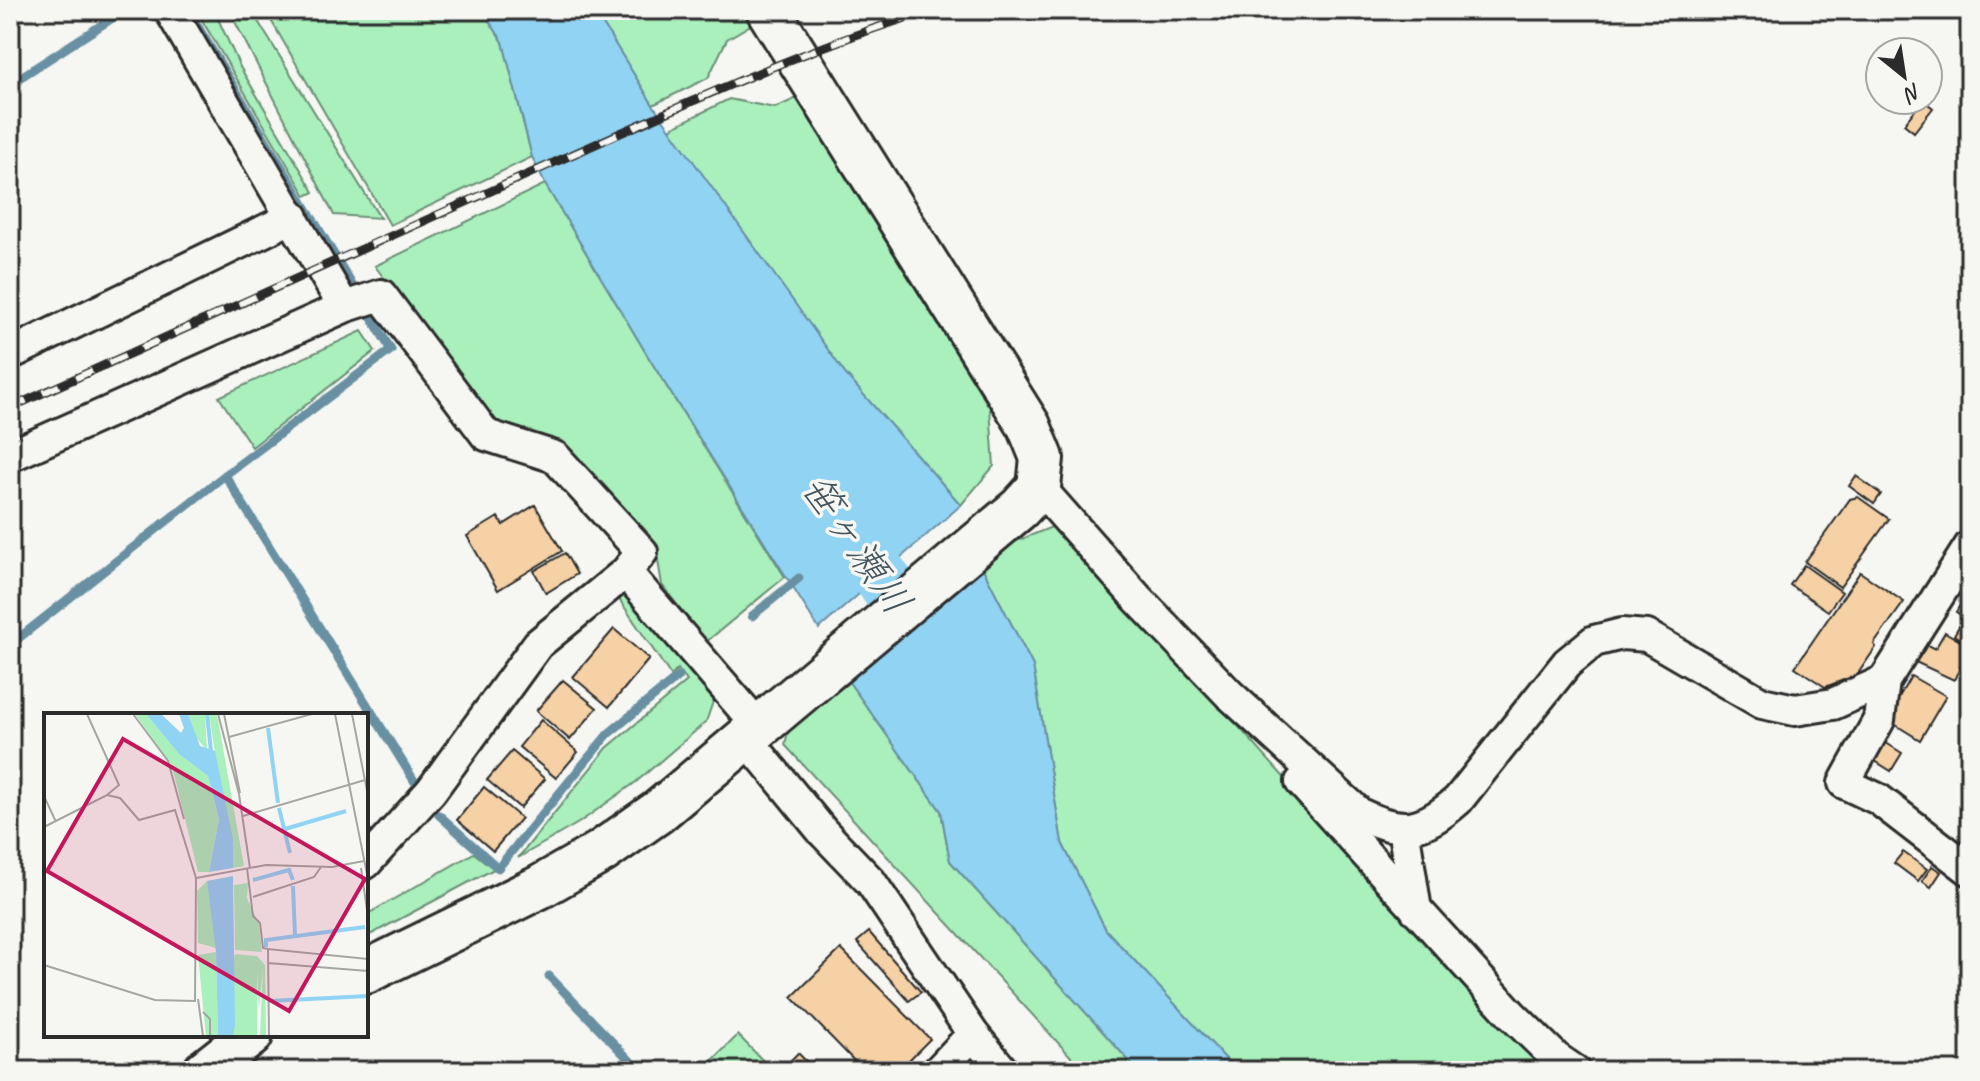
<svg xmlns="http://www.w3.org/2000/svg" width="1980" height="1081" viewBox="0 0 1980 1081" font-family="Caveat,'Klee One',sans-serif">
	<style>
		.green { fill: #a9f0bd; stroke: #6a8e74; stroke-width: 2 }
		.water { fill: #91d3f2; stroke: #6890a2; stroke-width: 2 }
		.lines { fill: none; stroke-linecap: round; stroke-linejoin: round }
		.stream { stroke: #6890a2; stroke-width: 9 }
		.river { stroke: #91d3f2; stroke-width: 56 }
		.building { fill: #f5d1a5; stroke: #2b2b2b; stroke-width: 2 }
		.street-casing { stroke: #2b2b2b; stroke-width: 36 }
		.secondary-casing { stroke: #2b2b2b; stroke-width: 48 }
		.street { stroke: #f6f6f2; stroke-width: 30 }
		.secondary { stroke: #f6f6f2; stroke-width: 42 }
		.rail-casing { stroke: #2b2b2b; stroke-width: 9 }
		.rail { stroke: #f6f6f2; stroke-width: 6; stroke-dasharray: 18; stroke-linecap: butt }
		.labels { text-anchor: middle; stroke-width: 7; stroke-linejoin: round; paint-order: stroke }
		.water-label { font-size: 40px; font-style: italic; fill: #44555d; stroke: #f6f6f2 }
		.inset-river { fill: none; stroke: #91d3f2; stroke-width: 4 }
		.inset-road { fill: none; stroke: #a5a5a2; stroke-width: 2 }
		.view { fill: #c2185b; fill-opacity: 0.15; stroke: #c2185b; stroke-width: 4 }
		.inset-edge { fill: none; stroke: #2b2b2b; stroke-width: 4 }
	</style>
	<rect width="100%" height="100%" fill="#f6f6f2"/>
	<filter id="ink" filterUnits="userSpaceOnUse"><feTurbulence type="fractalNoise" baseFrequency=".0125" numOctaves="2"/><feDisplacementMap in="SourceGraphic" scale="16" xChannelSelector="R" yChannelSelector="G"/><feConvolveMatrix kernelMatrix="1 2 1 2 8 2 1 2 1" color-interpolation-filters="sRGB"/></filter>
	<g filter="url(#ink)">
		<path class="green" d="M196,10H214L240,67L314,192L306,196Z
			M229,10H251L380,218L334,215Z
			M265,10H482L503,42L532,157L390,225Z
			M594,10H744L754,23L727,39L708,78L653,105Z
			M797,98L990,408L994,466L961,505L846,375L669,129L729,99L775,108Z
			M545,184L652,363L785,577L706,642L662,585L656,548L562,443L493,426L375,266Z
			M362,331L375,351L252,447L219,397Z
			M1052,527L1229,716L1493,1010L1560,1071H1237L1106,930L1062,843L1033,666L982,567L1009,544Z
			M623,590L716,693L706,722L636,782L580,822L518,858L607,748L687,681L678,669L671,676L617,596Z
			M849,682L941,811L950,861L1138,1071H1084L785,745L788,731Z
			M474,853L494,869L366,937V915Z
			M738,1035L773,1071H702Z"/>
		<path class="water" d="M482,10H594L653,105L846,375L961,505L819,629L652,363L545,184L532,157L503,42Z
			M982,567L1033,666L1062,843L1106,930L1237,1071H1138L950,861L941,811L849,682Z"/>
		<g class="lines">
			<path class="stream" d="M10,84L125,10
				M225,475L418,787
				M752,616L799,578
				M10,645L225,475L391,350L188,10
				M439,815L498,868L608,734L679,676
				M549,976L640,1071"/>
			<path class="river" d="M837,514L914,624L930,654"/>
		</g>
		<path class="building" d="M1923,100L1933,108L1914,132L1904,124Z
			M1856,476L1881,494L1874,504L1849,486Z
			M1858,497L1889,519L1840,587L1805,562L1850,499Z
			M535,505L562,551L498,590L467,536L498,517L503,525Z
			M565,553L577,574L546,593L534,571Z
			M1804,565L1842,592L1828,611L1790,585Z
			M1860,572L1904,602L1874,644L1876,647L1857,675L1825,687L1795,667Z
			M1970,589V621L1956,612Z
			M1962,621L1970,626V645L1954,635Z
			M614,629L649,659L609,707L573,677Z
			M1945,632L1970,647L1954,680L1909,659L1919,641L1935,649Z
			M1911,676L1946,696L1920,740L1891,722L1896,714L1891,711Z
			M563,680L597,708L570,740L536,711Z
			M541,720L578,752L556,778L519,747Z
			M1883,741L1902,753L1891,771L1872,759Z
			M512,751L545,779L520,808L487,780Z
			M484,787L521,818L493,851L457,820Z
			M1903,852L1927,869L1918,881L1894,863Z
			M1932,866L1941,872L1931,887L1922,881Z
			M869,932L921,992L909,1001L857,942Z
			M841,949L930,1039L898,1071H864L792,997Z
			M798,1053L816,1071H795L788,1063Z"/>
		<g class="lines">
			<g class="street-casing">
				<path id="street" d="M344,307L381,295L486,435L555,457L642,552L626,572L538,644L431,791L366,863
					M10,354L293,217
					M10,456L344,307L170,10
					M1039,487L1138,599L1229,694L1360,814C1403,835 1423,831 1458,800L1567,663L1594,641L1622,634L1647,636L1762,703L1795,710L1833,704L1884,681L1970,546
					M626,572L759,727
					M1884,681L1879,720L1844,783L1878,799L1970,870
					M746,738L823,832L871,882L973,1034L1003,1071
					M1301,782L1512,1015L1556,1058L1575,1071
					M1403,827L1416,910
					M938,1071L973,1034"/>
			</g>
			<g class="secondary-casing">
				<path id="secondary" d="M366,972L540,887L601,852L658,812L1020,508L1039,487L1042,458L1029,426L768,10
					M205,1071L251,1035"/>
			</g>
			<use href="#street" class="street"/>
			<use href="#secondary" class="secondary"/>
			<g class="rail-casing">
				<path id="rail" d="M10,408C190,326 370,245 551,164C676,109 800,49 932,10"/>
			</g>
			<use href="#rail" class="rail"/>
		</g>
	</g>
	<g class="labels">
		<g class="water-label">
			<text transform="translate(857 544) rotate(55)" y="14">笹ヶ瀬川</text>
		</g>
	</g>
	<g transform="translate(44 713)">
		<rect width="324" height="324" fill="#f6f6f2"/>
		<path d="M91,1H102L135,41L164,63L175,106L165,159H154L128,53ZM144,1H161L163,38L152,24ZM165,1H172L174,7L200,153L189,155ZM163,168L168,192L172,235L154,230L153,178ZM204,170L203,185L215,211L218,239L191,237L190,172ZM172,239L174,323H162L154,242ZM191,241L213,243L221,252L222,323H216L219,255L215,296L213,259V323H189L186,257Z" fill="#a9f0bd"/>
		<path d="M102,1H117L137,20L140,15L135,1H144L156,33L171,38L189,126V155L165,159L175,106L164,63L135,41ZM189,163L191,312L189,323H174L172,239L163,168Z" fill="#91d3f2"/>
		<path class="inset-river" d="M163,1L167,38M224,15L234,90M235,95L246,140M241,116L302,98M209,167L245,157L249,167M249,173L251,223M222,234V227L321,214M226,288L324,283"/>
		<path class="inset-road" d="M43,1L75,72L63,82M89,1L124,48L140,106M174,1L195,81L206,155M180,1L196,80M291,1L324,166M308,1L324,83M185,24L268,1M0,83L12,109M199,103L321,67M0,114L63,82L76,85L95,107L131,97L152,165M203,155L209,203L216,210L219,235L224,236M317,155L324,204M209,184L270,164L277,154M224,250L324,258M0,252L111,287L151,288L152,165L222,152L288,154L320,148M154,286L159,323M159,299L166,306V323M225,323L224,236L324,246"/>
		<path class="view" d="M79,26L321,166L245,298L3,158Z"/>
		<rect width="324" height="324" class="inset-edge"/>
	</g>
	<rect width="1980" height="1081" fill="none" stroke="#f6f6f2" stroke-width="40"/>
	<rect x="20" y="20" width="1940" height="1041" fill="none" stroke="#2b2b2b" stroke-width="3" filter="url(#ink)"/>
	<g transform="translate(1904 76) rotate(150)"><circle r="38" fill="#f6f6f2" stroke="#a5a5a2" stroke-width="2"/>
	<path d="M0-6L14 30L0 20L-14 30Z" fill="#2b2b2b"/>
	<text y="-12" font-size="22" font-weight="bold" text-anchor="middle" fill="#2b2b2b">N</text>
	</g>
</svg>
